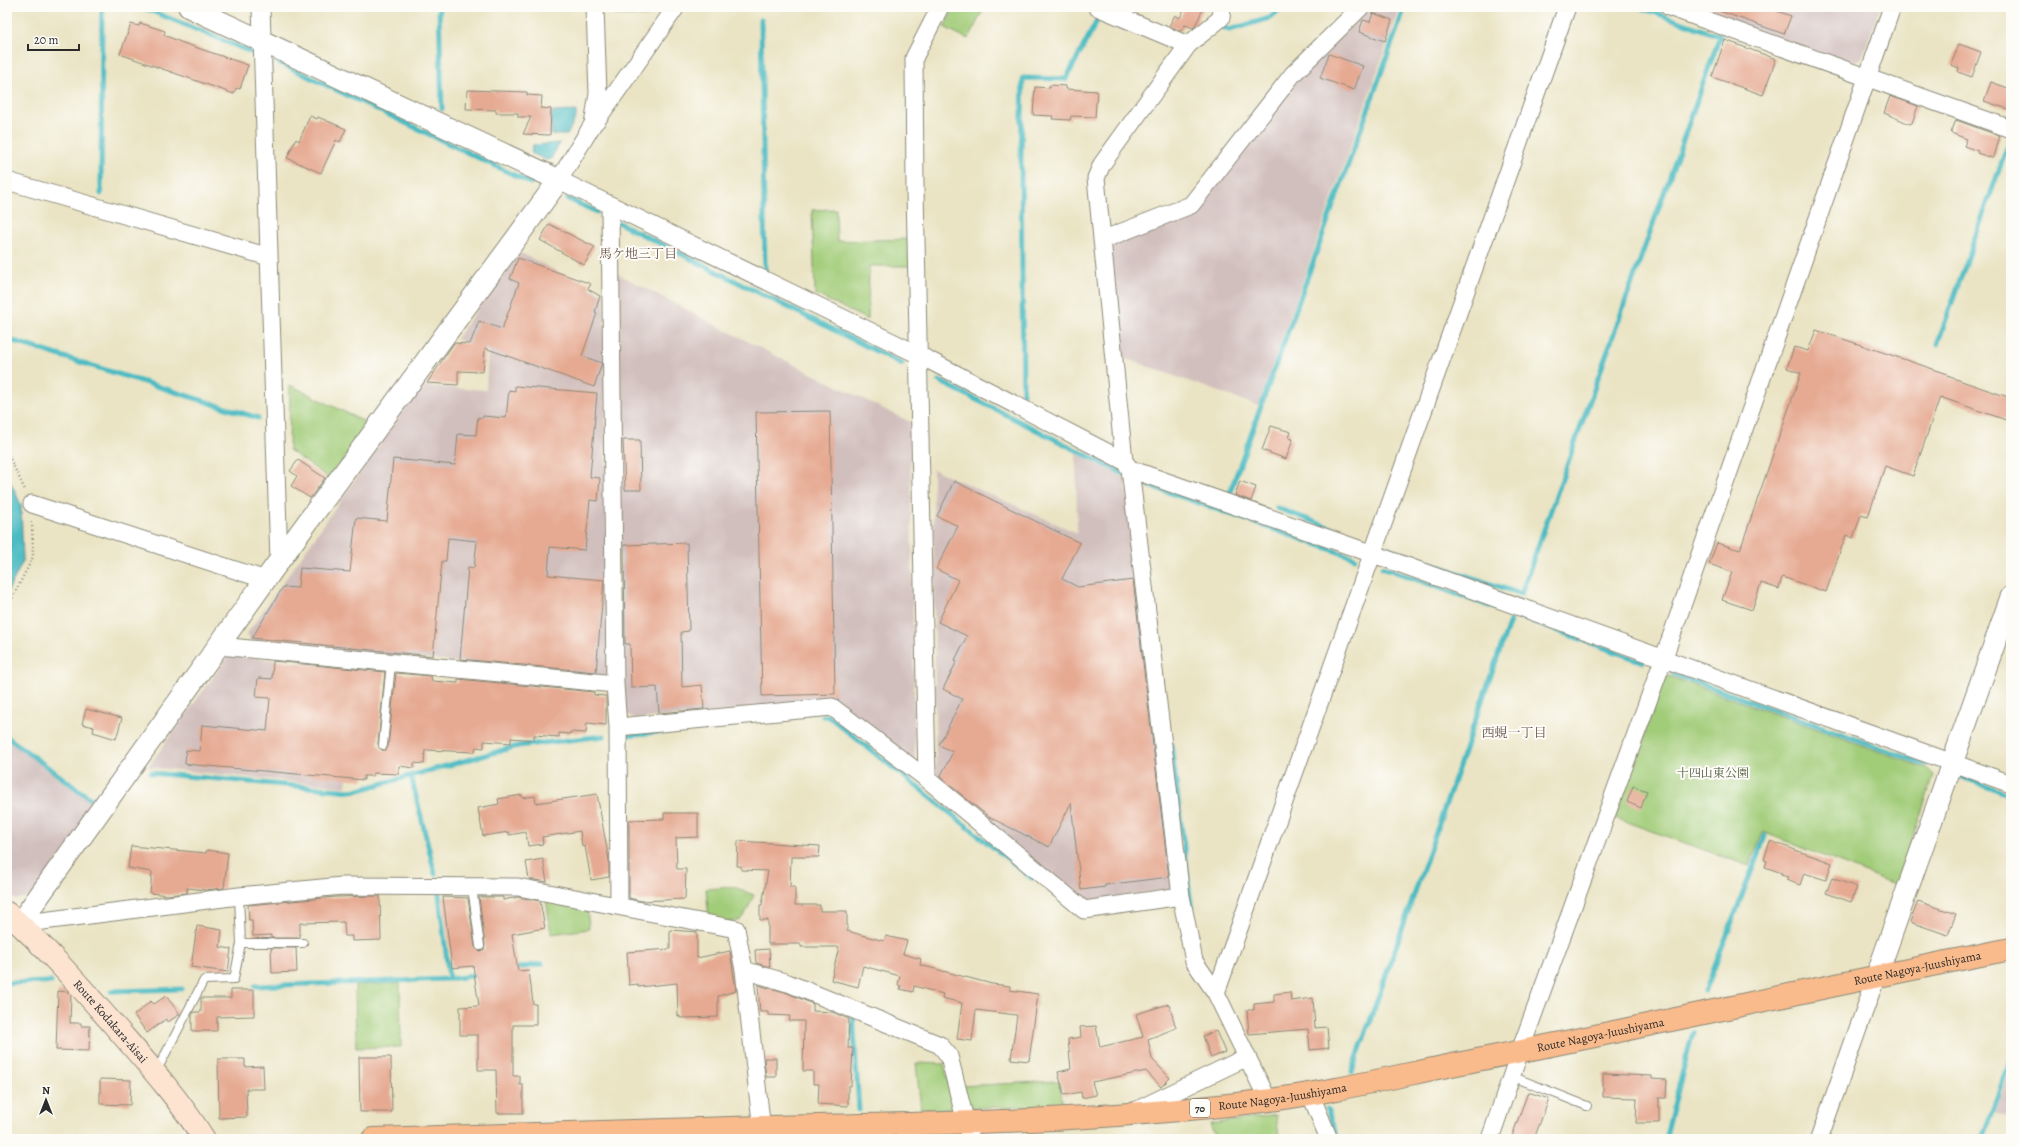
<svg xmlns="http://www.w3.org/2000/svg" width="2018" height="1146" viewBox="0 0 2018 1146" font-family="Alegreya,'Noto Serif JP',serif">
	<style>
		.industrial { fill: #d1bfbd }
		.green { fill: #a1cc78; stroke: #667c52 }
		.water { fill: #4cbbc3; stroke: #3c7377 }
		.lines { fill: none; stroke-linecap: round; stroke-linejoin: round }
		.stream { stroke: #4cbbc3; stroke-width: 5 }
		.building { fill: #e6aa93 }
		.service-casing { stroke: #8a8878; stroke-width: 10 }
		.minor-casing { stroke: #8a8878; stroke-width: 19 }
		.tertiary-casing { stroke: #8a8878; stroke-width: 23 }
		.secondary-casing { stroke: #8a8878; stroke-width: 24 }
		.primary-casing { stroke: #8a8878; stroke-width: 24 }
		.path { stroke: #8a8878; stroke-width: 2.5; stroke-dasharray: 1 3; stroke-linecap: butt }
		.service { stroke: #fff; stroke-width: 8 }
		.minor { stroke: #fff; stroke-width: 17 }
		.tertiary { stroke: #fff; stroke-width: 21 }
		.secondary { stroke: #fde4d1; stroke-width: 22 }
		.primary { stroke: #fabb8c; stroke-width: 22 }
		.labels { text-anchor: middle; stroke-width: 4; stroke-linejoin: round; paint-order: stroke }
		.shield { fill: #fdfcf7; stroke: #6a6a68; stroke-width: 1 }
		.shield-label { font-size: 11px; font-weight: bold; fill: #2b2b2b }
		.park-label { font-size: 12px; fill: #4e5b42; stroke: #fdfcf7 }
		.street-label { font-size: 12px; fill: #2b2b2b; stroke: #fdfcf7 }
		.neighbourhood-label { font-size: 13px; fill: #6c574f; stroke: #fdfcf7 }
	</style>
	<rect width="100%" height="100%" fill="#fdfcf7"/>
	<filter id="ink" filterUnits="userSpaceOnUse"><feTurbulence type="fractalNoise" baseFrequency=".025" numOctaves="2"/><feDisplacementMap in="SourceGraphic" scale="8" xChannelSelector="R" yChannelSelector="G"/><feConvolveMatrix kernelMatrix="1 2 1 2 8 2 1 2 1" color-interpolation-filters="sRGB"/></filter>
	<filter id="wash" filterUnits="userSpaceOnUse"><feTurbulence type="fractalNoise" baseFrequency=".012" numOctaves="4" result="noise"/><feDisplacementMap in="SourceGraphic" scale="16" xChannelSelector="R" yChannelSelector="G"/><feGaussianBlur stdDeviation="0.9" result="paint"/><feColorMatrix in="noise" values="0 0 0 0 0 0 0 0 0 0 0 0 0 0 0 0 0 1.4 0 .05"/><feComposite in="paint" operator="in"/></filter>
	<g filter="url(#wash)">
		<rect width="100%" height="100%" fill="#eae4c4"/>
		<path class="industrial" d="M1370,7H1400L1258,406L1122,357L1110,249L1115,240L1190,214L1299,77Z
			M1688,7H1880L1862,58L1848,64Z
			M519,252L604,295L608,677L251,641L247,634L421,386L486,390L488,351L456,339Z
			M616,273L766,351L910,422L915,763L834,703L636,719L626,714L623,701Z
			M1076,453L1125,478L1174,888L1088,902L1072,893L936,782L933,469L1077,533Z
			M229,655L359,669L346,787L148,767Z
			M7,739L97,806L32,896L16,900L7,893Z
			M2011,1068V1118L1995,1113Z"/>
		<path class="green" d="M614,7H647V16L614,15Z
			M955,7H985L968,39L944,27Z
			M836,209L837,241L912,239L911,266H869L868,320L815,294L812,210Z
			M290,385L369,424L330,479L289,450Z
			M1669,676L1926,768L1934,776L1896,885L1763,832L1749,866L1615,818L1665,677Z
			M734,887L754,895C740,926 743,923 709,919L706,889Z
			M546,898L587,905L589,929L551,934Z
			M400,983L401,1047L356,1048L355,985Z
			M916,1063L944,1064L955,1108L921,1110Z
			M1059,1081L1063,1106L965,1108L960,1086Z
			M1276,1115L1279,1136L1264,1139H1216L1210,1124Z"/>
		<path class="water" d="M576,111V117L567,135H552L551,112Z
			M560,143L551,159L546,160L531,153L533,145Z
			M7,474L21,505L23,561L7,593Z"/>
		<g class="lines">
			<path class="stream" d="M142,7L251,52
				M439,7L442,109
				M761,20L765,270
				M1223,27L1229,30L1270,18L1282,7
				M278,62L531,183
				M101,194L102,7
				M568,199L597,212
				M619,223L902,364
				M7,339L258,418
				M1937,345L2010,139
				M939,381L1124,474
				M1023,393L1021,156L1023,78L1066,79L1099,17L1131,30
				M1140,491L1142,483L1355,558
				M1230,492L1405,7
				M1277,508L1364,540
				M1386,548L1521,594L1720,36L1639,7
				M1382,567L1643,662
				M1674,674L1925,764
				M823,716H828L1032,878
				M625,735L729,725
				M7,737L95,802L97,799
				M1171,744L1192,912
				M151,773L350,791L359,790L518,746L604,736
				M411,776L435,874
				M1959,776L2011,795
				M439,894L449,979L479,975
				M511,969L542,964
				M7,983L51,982
				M255,986L449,979
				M111,991L182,989
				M1705,992L1765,836
				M853,1015L859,1110
				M1352,1072L1510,621
				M1327,1109L1338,1139
				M1665,1139L1693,1032
				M1982,1139L2011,1058"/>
		</g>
		<g id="blocks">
			<path class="building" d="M1185,7H1204L1195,26L1193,28L1185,25L1181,31L1169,26L1175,15L1180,18Z
				M1714,7H1766L1791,16L1784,34L1714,9Z
				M1373,13L1392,20L1385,41L1359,32L1363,20L1370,22Z
				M140,23L165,31L164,35L183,43L248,65L240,89L236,88L234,94L120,54L131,24L139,26Z
				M1725,40L1776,59L1763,95L1712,77Z
				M1959,44L1981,52L1972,77L1958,72L1959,68L1951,65Z
				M1329,54L1363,66L1354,90L1320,78Z
				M1991,82L2011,89V110L1984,101Z
				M1050,85L1066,86V89L1097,91L1095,117L1071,116L1070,120L1052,119L1053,116L1033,115L1035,87L1050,88Z
				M467,90L527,92V95L542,96L541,108L551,109L550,135L523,134L531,117H518V113H496V110L466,109Z
				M1890,96L1918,106L1912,123L1910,124L1884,113Z
				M310,116L317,119L318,117L346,129L340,142L336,140L321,173L287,158L296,139L299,141Z
				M1956,120L2000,136L1994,157L1992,158L1977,153L1978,151L1964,146L1967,139L1951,133Z
				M549,224L595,247L584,265L540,240Z
				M518,258L591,284L588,289L600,296L595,312L597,313L582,356L602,363L594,387L485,348L483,372L458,371V385L427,383L454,343L470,344L479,321L502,329L519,283L510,279Z
				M1816,330L1948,374L1947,376L2011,398V408L2006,420L1940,397L1913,476L1885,466L1868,517L1861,515L1853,538L1846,535L1826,592L1782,577L1779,589L1761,583L1752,610L1722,600L1732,572L1709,564L1717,543L1740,550L1801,373L1787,368L1794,347L1808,351Z
				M515,386L597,393L590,477L600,478L598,501L590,500L585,550L550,547L548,575L604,580L596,672L460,659L468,567L474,568L477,541L448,538L446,561H442L433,656L252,638L283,587L298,588L300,568L350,572L356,518L387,521L393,459L455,465L458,434L476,435L478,417L482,418L483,416L506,418L509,390L515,391Z
				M830,411L835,694L762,696L756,412Z
				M1271,426L1291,432L1289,438L1293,439L1286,459L1262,450Z
				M623,440H640L641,490H625Z
				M298,460L325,478L310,498L291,486L297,476L290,471Z
				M954,481L1080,543L1062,579L1078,587L1133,580L1169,877L1105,885V887L1081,890L1071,803L1049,847L989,817L940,777L953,752L939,745L962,699L943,689L957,661L955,660L967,636L938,622L958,580L936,569L958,526L937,516Z
				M1240,481L1256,487L1251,501L1235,495Z
				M687,543L689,631L681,632L682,687L702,685L704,709L659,713L657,687L631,688L630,644H625L624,545Z
				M273,661L385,672L378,744L382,750H386L388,746L396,673L431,676L432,681L458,683V679L594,692V695L606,696V725L587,723L586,733L570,732V734L559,733V737L534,735V740L511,738V743L484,741V748L476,747L475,752L425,750L424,764L414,763V768L399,766V774L373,773V776H364V780L185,764L186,750L200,751L202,725L267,731L270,698L256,697L258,678L272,679Z
				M86,709L122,718L116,739L93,732L94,727L82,724Z
				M1633,786L1647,791L1641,808L1627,802Z
				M597,794L609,860V877L591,880L585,846L582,847L580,831L542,837L543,844L528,846L526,832L509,835V832L483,836L478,808L499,804L498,799L522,795V798L535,796L536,803Z
				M664,813H698V837L676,838L677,869H686L685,899L641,901L629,898V820L664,819Z
				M738,841L820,846L819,857H791L790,887H795V905H820V911H847V931L884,941L886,936L907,941L903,954L921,959L920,965L992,984L1010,986V990L1038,994L1029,1061L1011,1059L1017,1015L976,1010L972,1041L957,1039L962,1003L942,998L943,994L914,986L913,992L900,989L901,986L898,985L900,976L863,966L858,987L831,980L839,947H801V944H768V920H760V905H762L768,871L741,870V866H737Z
				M1770,841L1832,863L1826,880L1804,873L1800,885L1786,880L1788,877L1781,875L1782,873L1765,867L1767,861L1764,860Z
				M131,846L206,853L207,850L228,853L224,888L205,890L187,888V893L168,895L150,893L152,872L128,868Z
				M543,859L547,882L529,879L526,862Z
				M1832,878L1857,887L1851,902L1826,893Z
				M380,896L381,940L352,941V936H345L344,922L300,923V938H271V935L253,936L252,920H249L248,905L336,897Z
				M443,897L468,898L475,947L480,951L484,950L485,945L479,897H503V900L518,897L540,901L545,928L512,934L518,971L529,970L533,1004H536V1025H513V1076H520V1085H523V1113H497L496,1070H478V1035H460V1007L479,1006L473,966L452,968Z
				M1918,901L1956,914L1948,935L1910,922Z
				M197,926L222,930L220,947L231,949L228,972L191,967Z
				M670,930L697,932V958L730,951L736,991L718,996V1017L680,1018V1016H678L677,983L638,987V984L629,985L627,952L670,949Z
				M271,948H296L297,972L272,973Z
				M769,949L770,967L756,963L755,950Z
				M758,985L785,992L813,1004V1011L832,1012L849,1019L848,1048H853L851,1086H848V1106L818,1104L819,1084H813V1071H803L804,1021H789L790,1016L768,1015V1012H760Z
				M231,990H254V1016L217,1017V1031H192V1015L194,1012H201V998H231Z
				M58,991L68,992L71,995L70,1023H81V1026H90L89,1051L56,1050Z
				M1290,992L1291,1001L1313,998L1315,1028L1327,1027L1329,1048L1310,1050L1308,1029L1249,1034L1247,1010H1254V1004L1274,1002V994Z
				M166,996L180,1014L168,1022L166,1019L147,1033L134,1015L151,1001L154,1004Z
				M1169,1004L1176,1028L1148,1039L1152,1059L1170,1078L1161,1087L1146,1071L1092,1082L1096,1095L1082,1098L1081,1092L1064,1095L1058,1072L1071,1069L1068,1039L1081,1037L1080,1027L1096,1026L1100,1047L1143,1037L1136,1014Z
				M1216,1031L1225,1052L1211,1058L1203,1036Z
				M359,1057H391L392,1112H360Z
				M764,1058H776V1077H766Z
				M218,1059H245V1067L263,1066L264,1089H246L247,1117L219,1118Z
				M1603,1074L1652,1076V1079L1667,1080L1666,1098H1659V1123H1636L1637,1098L1603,1097Z
				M100,1079L131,1080L130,1105L100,1104Z
				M1528,1092L1549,1099L1534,1139H1511Z"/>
		</g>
	</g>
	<g filter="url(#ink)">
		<use href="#blocks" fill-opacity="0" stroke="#8a8878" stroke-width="1"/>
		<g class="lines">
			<g class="service-casing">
				<path id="service" d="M383,745L391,663
					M472,887L480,946
					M241,943H303
					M156,1072L204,980L234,979L241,943L239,896
					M1511,1076L1587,1106"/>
			</g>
			<g class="minor-casing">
				<path id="minor" d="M261,7L279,561
					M595,7L598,94L593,124L559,180L919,355L1124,461L1130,469L1181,896L1194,961L1216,993L1268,1100
					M1097,7L1188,45L1221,18L1222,7
					M1669,7L2011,129
					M596,121L676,7
					M7,181L269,257
					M610,206L615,684L618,727L832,707L927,779L1084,910L1181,896
					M1102,240L1191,205L1293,74L1361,7
					M1124,461L1096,178L1102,164L1188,45
					M1130,469L1373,554L2011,784
					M32,504L266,580
					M219,646L615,684
					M618,727L619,905
					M927,779L915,190L914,58L940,7
					M19,924L239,896L342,886L518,887L736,929L744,970L763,1139
					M744,970L788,983L940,1045L949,1056L970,1139
					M1216,993L1567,7
					M1310,1093L1329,1139
					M1135,1111L1247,1057
					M1490,1139L1520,1051L1663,660L1892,7
					M1819,1139L1877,975"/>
			</g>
			<g class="tertiary-casing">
				<path id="tertiary" d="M19,924L279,561L559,180L189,7
					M1877,975L2011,597"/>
			</g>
			<g class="secondary-casing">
				<g id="secondary">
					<path id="s1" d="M7,913C45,946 79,985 112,1023C144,1060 178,1097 204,1139"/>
				</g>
			</g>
			<g class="primary-casing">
				<g id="primary">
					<path id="s2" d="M373,1139C503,1135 633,1130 764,1127C930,1124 1096,1122 1262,1101C1335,1092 1409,1073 1482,1059C1659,1024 1834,984 2011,949"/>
				</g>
			</g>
			<path class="path" d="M7,452L25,490
				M7,609L33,557L32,521"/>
			<use href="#service" class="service"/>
			<use href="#minor" class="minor"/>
			<use href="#tertiary" class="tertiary"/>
			<use href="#secondary" class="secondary"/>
			<use href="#primary" class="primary"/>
		</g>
	</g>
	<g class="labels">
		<rect class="shield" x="1190" y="1099" width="20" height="18" rx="3"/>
		<g class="shield-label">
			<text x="1200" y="1112">70</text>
		</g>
		<g class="park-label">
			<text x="1713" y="777">十四山東公園</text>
		</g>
		<g class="street-label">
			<text dy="4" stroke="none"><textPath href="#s2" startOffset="1559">Route Nagoya-Juushiyama</textPath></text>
			<text dy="4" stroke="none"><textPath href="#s1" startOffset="150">Route Kodakara-Aisai</textPath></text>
			<text dy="4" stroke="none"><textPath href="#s2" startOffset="1235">Route Nagoya-Juushiyama</textPath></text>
			<text dy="4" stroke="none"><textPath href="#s2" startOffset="911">Route Nagoya-Juushiyama</textPath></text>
		</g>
		<g class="neighbourhood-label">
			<text x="638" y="258">馬ケ地三丁目</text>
			<text x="1514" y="737">西蜆一丁目</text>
		</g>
	</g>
	<rect width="2018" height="1146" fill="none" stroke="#fdfcf7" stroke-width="24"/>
	<g transform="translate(46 1100)" stroke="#fdfcf7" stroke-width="3" paint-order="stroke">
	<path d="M0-3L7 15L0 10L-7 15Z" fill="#2b2b2b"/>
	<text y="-6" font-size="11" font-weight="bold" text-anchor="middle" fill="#2b2b2b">N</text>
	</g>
	<path d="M28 44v6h51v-6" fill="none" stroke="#2b2b2b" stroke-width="2"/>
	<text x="34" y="44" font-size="12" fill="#2b2b2b" stroke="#fdfcf7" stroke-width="3" paint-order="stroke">20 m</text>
</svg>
